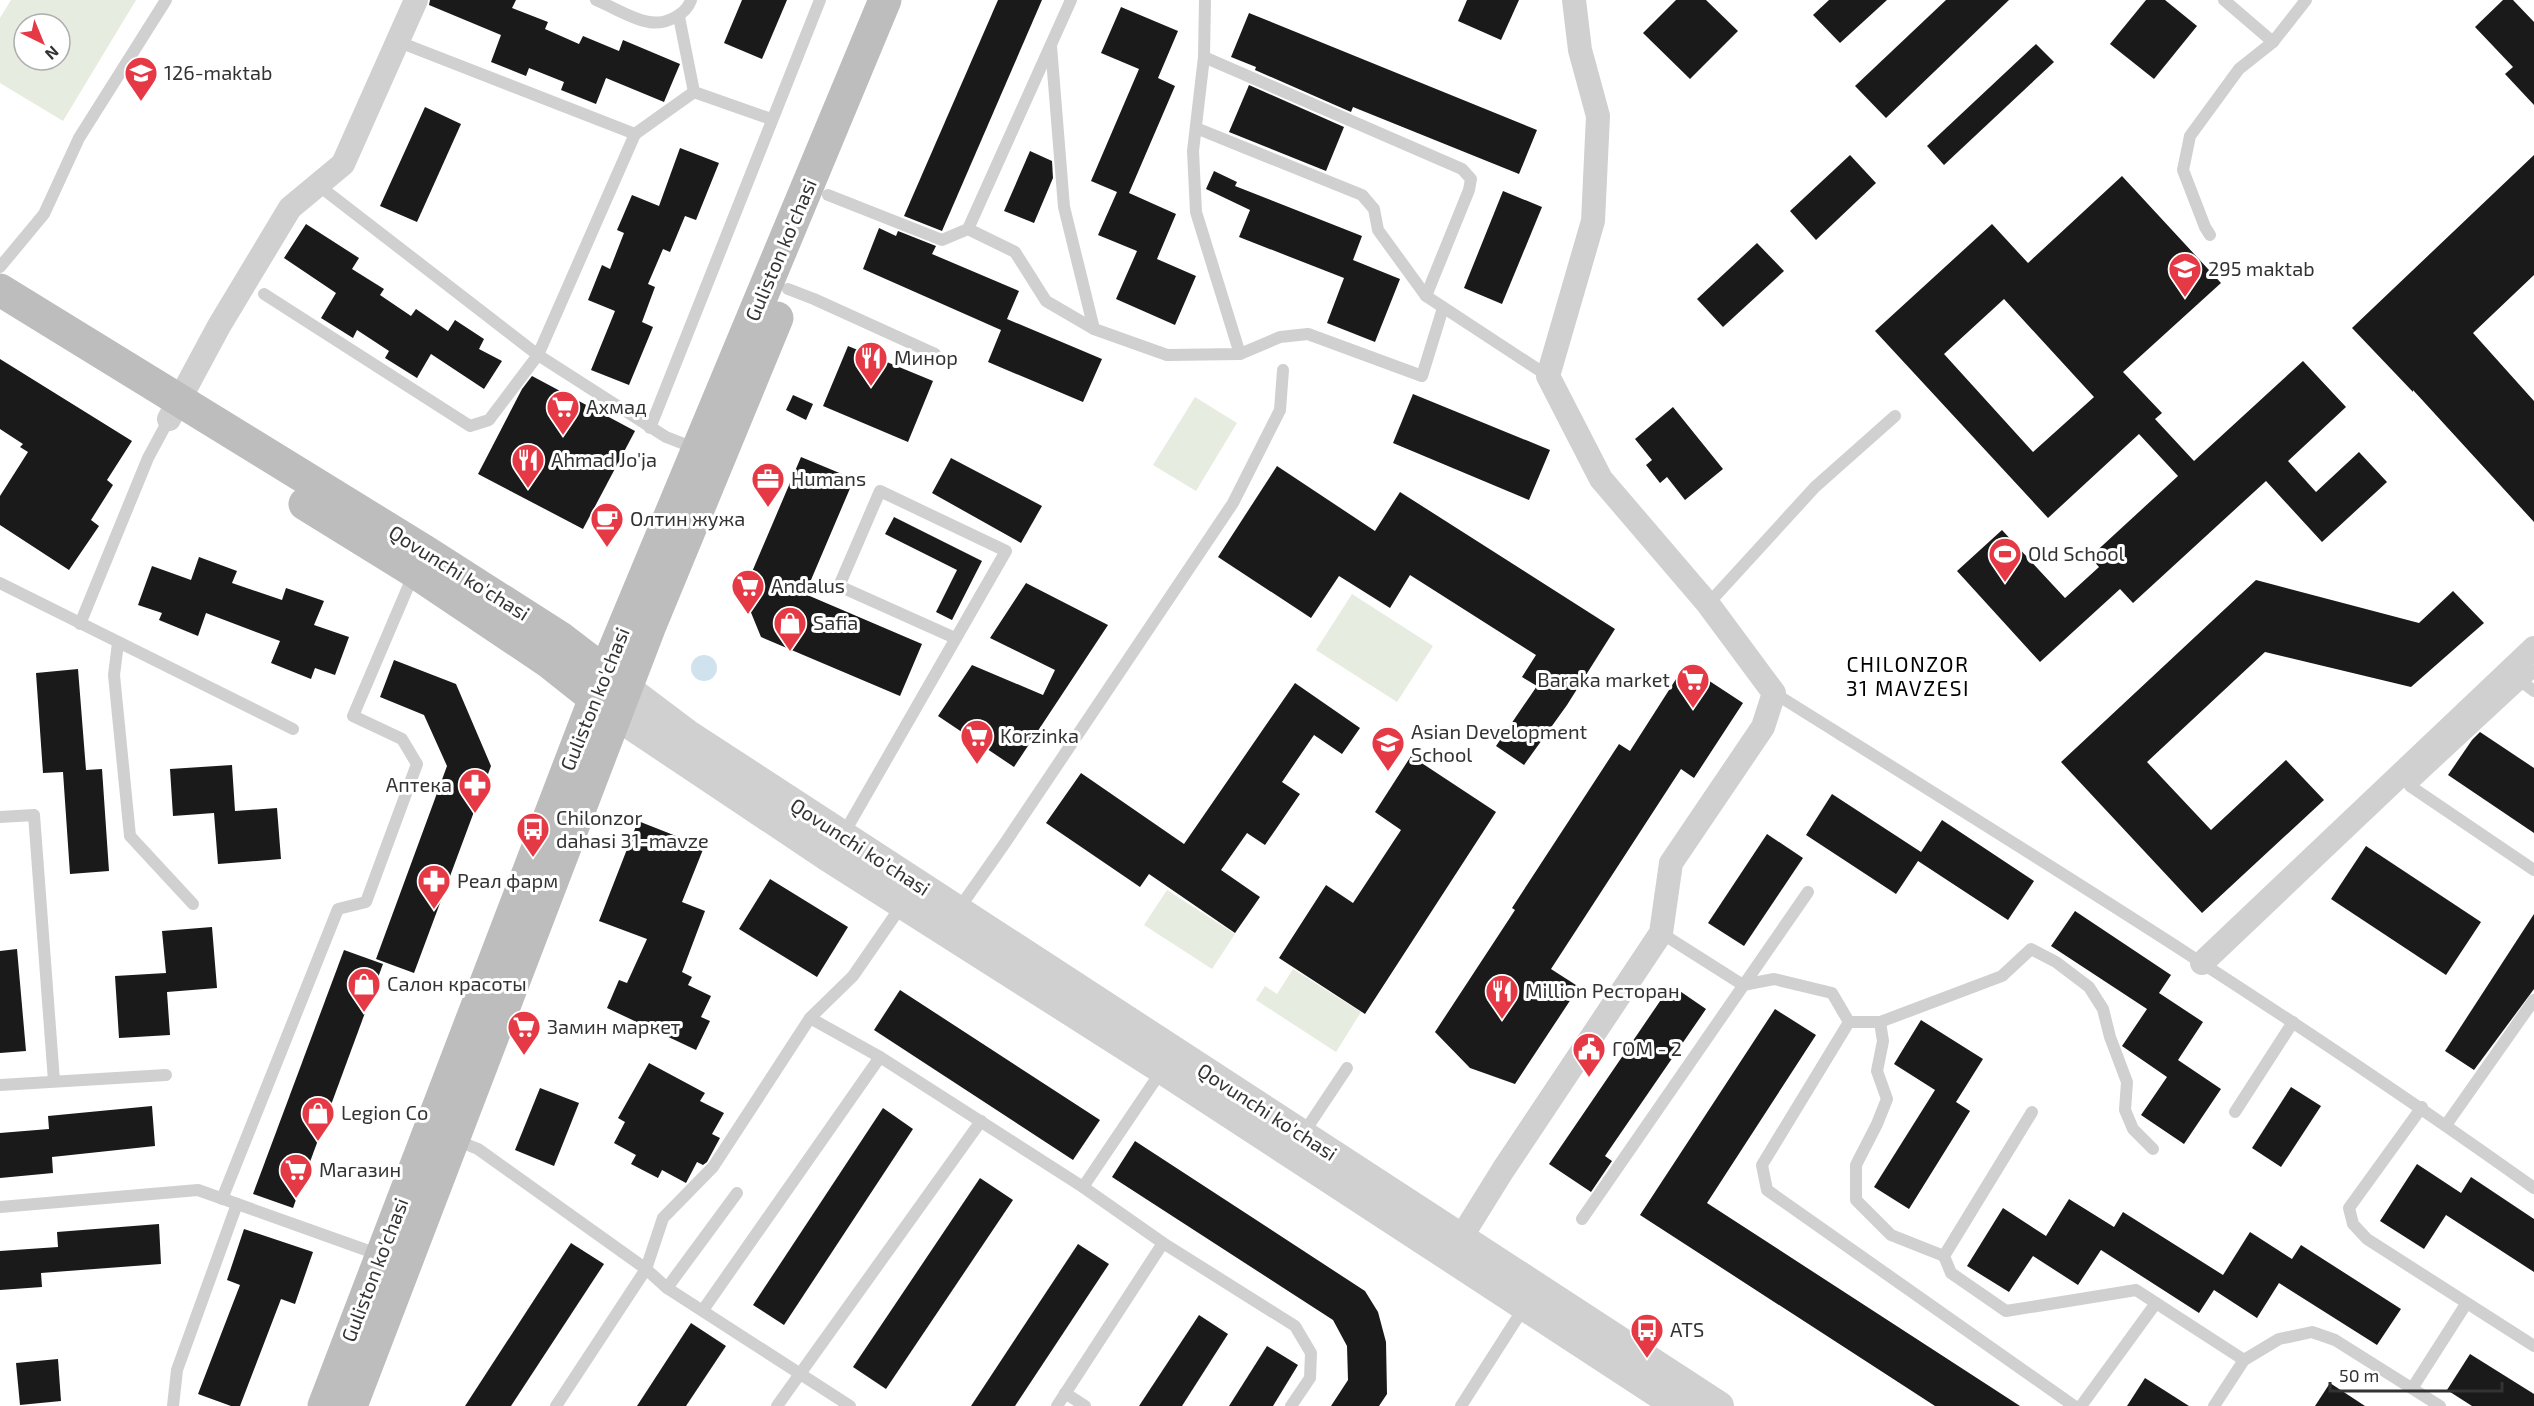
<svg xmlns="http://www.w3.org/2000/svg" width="2534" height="1406" viewBox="0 0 2534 1406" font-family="'Exo 2',sans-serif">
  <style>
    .green { fill: #e6ecdf; fill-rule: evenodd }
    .water { fill: #cfe2ee }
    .building { fill: #1a1a1a; fill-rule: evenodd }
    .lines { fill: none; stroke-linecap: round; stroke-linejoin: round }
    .service { stroke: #d0d0d0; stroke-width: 12 }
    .minor { stroke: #d0d0d0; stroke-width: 24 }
    .tertiary { stroke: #d0d0d0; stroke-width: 30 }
    .secondary { stroke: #bdbdbd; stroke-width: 33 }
    .labels { text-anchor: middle; stroke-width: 6; stroke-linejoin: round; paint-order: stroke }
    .poi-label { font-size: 20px; fill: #333; stroke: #fff; text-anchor: start }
    .street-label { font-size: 20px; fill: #333; stroke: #fff }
    .neighbourhood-label { font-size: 21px; letter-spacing: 1.5px; fill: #000; stroke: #fff }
  </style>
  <rect width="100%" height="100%" fill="#fff"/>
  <g class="green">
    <path d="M11 0H136L63 121 0 83V18ZM24 24H60V60H24Z"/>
    <polygon points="1195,397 1237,423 1196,491 1153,465"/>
    <polygon points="1352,594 1433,646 1397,702 1316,650"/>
    <polygon points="1167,890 1235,934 1212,969 1144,925"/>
    <polygon points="1293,969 1361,1012 1336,1052 1256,1000 1265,986 1277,994"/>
  </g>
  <circle class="water" cx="704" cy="668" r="13"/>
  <g class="building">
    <polygon points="430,0 516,0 512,8 548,22 545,29 579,44 583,36 619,51 623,40 680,64 664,102 606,78 596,104 561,90 564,82 529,68 526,76 491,62 501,35 429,5"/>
    <polygon points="742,0 787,0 762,59 724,43"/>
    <polygon points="998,0 1042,0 942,231 904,216"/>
    <polygon points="1467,0 1519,0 1501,40 1458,21"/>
    <polygon points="1676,0 1706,0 1738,31 1690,79 1643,33"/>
    <polygon points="1829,0 1887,0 1840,43 1813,15"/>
    <polygon points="1946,0 2009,0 1886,118 1855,86"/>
    <polygon points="2146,0 2165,0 2197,26 2154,79 2110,44"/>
    <polygon points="2503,0 2513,0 2534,22 2534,105 2505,74 2513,67 2475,27"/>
    <polygon points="1121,7 1178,31 1158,78 1175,86 1129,193 1176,214 1157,259 1196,276 1175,325 1116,299 1137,251 1098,235 1117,192 1091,181 1139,69 1101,53"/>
    <polygon points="1249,13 1537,130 1519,174 1353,107 1351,112 1255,70 1256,67 1231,57"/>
    <polygon points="2036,44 2054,62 1944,165 1927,146"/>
    <polygon points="1249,85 1344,127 1326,171 1229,132"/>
    <polygon points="425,107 461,124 417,222 380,206"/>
    <polygon points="680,148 719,163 696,220 685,216 670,252 663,249 648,284 655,287 642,322 653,327 629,385 591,370 615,311 588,300 602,265 610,269 624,233 617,230 632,195 659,206"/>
    <polygon points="1030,151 1052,161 1053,178 1034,223 1004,211"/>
    <polygon points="1850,155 1876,183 1816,240 1790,211"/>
    <polygon points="2534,155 2534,275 2473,333 2534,401 2534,522 2413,390 2413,392 2352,328"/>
    <polygon points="1214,171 1237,182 1235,186 1362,236 1353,260 1400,279 1375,342 1327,323 1344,278 1239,237 1250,210 1206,189"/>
    <path d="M2122 176 2221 283 2123 372 2162 413 2155 419 2194 461 2303 361 2346 407 2288 461 2316 492 2359 452 2387 482 2322 542 2266 481 2133 603 2120 589 2040 662 1957 571 2002 530 2065 598 2099 567 2090 557 2178 476 2139 434 2048 518 1875 331 1992 224 2028 263ZM2004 299 2094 397 2033 452 1944 354Z"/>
    <polygon points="1503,191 1542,207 1502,304 1464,288"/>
    <polygon points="306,224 359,258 352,269 384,289 380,295 411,316 416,309 448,331 455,320 484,339 479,349 502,361 484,389 431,354 417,378 385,358 389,351 357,330 353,338 321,318 336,293 284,258"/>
    <polygon points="879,228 896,236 898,231 936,246 932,254 1019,291 1007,319 1102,359 1083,402 988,362 1001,330 863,269"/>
    <polygon points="1757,243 1784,271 1723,327 1697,299"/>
    <polygon points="848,346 933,381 908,442 823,406"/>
    <polygon points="0,359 132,441 107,480 113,485 91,520 99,526 69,570 0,525 0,496 28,452 20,447 23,444 0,429"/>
    <polygon points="532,376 635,431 583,529 478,474 522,389"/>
    <polygon points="1413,394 1550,450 1529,500 1393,443"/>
    <polygon points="793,395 813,404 806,420 786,410"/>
    <polygon points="1673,407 1723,469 1685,500 1667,477 1660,483 1646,465 1652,460 1635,439"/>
    <polygon points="801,457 854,479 805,594 922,644 900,696 761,637 743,593"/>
    <polygon points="951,458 1042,506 1021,543 932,493"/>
    <polygon points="1277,466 1375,531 1400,492 1615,629 1567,705 1524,765 1496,746 1537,686 1522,677 1536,655 1410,575 1390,608 1339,576 1311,618 1218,557"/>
    <polygon points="894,517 982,561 952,620 936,612 957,570 885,534"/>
    <polygon points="199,557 237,571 232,583 282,600 286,588 324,601 314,625 349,637 335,675 315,668 311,679 271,663 280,641 206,613 198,636 159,620 162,613 138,605 152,566 191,580"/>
    <polygon points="2256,580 2419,623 2453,591 2484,623 2411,687 2265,652 2147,762 2211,830 2286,760 2324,800 2202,913 2061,762"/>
    <polygon points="1026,583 1108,625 1014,767 938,716 972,665 1043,695 1055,670 990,638"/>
    <polygon points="394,660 456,684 491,766 414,973 376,959 447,766 424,715 380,697"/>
    <polygon points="1685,665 1743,703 1694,778 1681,769 1551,969 1579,987 1515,1084 1470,1068 1435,1032 1515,910 1512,908 1619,744 1630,751"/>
    <polygon points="78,669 86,770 102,769 109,871 70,874 63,772 43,773 36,673"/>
    <polygon points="1295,683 1360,728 1342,754 1314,735 1282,782 1300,794 1265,845 1247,833 1221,870 1260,897 1235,933 1149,874 1140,887 1046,823 1081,773 1184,844"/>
    <polygon points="2480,732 2534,768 2534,833 2448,775 2472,740"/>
    <polygon points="1411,756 1496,812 1365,1014 1279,958 1326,885 1353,903 1401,830 1375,812"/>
    <polygon points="232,765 235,811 277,808 281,859 218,864 214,813 173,816 170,769"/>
    <polygon points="1832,794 1921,852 1942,820 2034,881 2008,920 1918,861 1896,894 1806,835"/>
    <polygon points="638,821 704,847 682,902 705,911 682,972 692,977 688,985 711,996 701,1017 710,1021 696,1050 607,1008 619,980 627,983 647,939 599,921"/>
    <polygon points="1767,834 1803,858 1744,946 1708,923"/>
    <polygon points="2366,846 2481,922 2446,975 2331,899"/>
    <polygon points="770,879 848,927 817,977 739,929"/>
    <polygon points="2075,911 2171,975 2159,993 2203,1022 2178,1060 2221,1089 2184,1144 2141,1115 2167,1077 2122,1046 2147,1009 2051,946"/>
    <polygon points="2534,914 2534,989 2474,1070 2445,1051"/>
    <polygon points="212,927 217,988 167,992 170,1035 119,1038 115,976 166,973 162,931"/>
    <polygon points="17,949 26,1051 0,1053 0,951"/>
    <polygon points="344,950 383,964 293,1208 253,1194"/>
    <polygon points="1671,985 1706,1009 1605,1156 1612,1161 1591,1192 1549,1164"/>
    <polygon points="900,990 1100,1120 1073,1160 874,1030"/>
    <polygon points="1775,1009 1816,1035 1707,1203 2020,1406 1935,1406 1640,1215"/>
    <polygon points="1921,1020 1983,1059 1956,1102 1970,1111 1909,1209 1874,1187 1935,1090 1894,1064"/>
    <polygon points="649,1063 705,1093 700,1101 724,1113 712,1134 720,1138 707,1162 703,1165 697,1162 686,1183 662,1170 658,1178 631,1164 636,1155 614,1143 625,1122 618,1118"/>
    <polygon points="2291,1087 2321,1106 2281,1167 2252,1148"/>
    <polygon points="540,1088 579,1103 554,1166 515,1150"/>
    <polygon points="152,1106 155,1146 52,1157 53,1173 0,1178 0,1133 49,1129 48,1116"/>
    <polygon points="883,1108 913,1129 784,1325 753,1305"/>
    <polygon points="1135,1141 1365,1291 1378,1312 1386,1342 1387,1394 1379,1406 1331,1406 1348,1380 1347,1346 1333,1320 1112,1177"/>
    <polygon points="2417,1164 2461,1193 2471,1177 2534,1219 2534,1272 2446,1215 2424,1249 2380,1221"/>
    <polygon points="980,1178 1013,1200 886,1389 853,1367"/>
    <polygon points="2069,1199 2114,1227 2123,1212 2223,1275 2250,1232 2292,1259 2301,1245 2401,1309 2377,1345 2279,1283 2257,1318 2214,1290 2199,1313 2101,1250 2078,1285 2033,1256 2009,1292 1967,1266 2003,1208 2046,1236"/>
    <polygon points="159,1224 161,1264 41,1273 42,1287 0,1290 0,1251 58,1247 57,1232"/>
    <polygon points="244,1229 313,1252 295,1304 281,1299 240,1406 231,1406 198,1394 240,1285 227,1280"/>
    <polygon points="571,1243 604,1264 511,1406 465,1406"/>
    <polygon points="1078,1244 1109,1264 1015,1406 971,1406"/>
    <polygon points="1199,1315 1228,1334 1182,1406 1139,1406"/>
    <polygon points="691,1323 726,1346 686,1406 637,1406"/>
    <polygon points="1267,1346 1298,1365 1273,1406 1229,1406"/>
    <polygon points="2470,1354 2534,1394 2534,1406 2472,1406 2447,1390"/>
    <polygon points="58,1359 61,1401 20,1405 16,1363"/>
    <polygon points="2145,1378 2189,1406 2127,1406"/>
    <polygon points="2330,1383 2365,1406 2315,1406"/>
  </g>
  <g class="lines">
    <g class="service">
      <path d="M596 0C611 6 633 20 649 22 665 25 686 15 691 0"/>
      <polyline points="1071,0 968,229 1015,252 1046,301 1094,329"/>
      <polyline points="1205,0 1204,57 1193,151 1196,212 1240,354"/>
      <polyline points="2224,0 2273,42"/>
      <polyline points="679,17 694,92 771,119"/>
      <polyline points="1051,46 1064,207 1094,329 1167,355 1240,354 1280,337 1308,334 1422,376 1443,308"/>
      <polyline points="1204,57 1462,169 1471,179 1469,190 1426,296 1548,376"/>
      <polyline points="1196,128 1362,195 1374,209 1378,230 1426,296"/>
      <polyline points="635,134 694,92"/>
      <polyline points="318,185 538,355 635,134 399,42"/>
      <polyline points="828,195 942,240 968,229"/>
      <polyline points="2210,235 2205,227 2183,170 2190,136 2239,69 2273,42 2306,0"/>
      <polyline points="0,267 44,214 79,138 166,0"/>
      <polyline points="788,289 814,299 935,354"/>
      <polyline points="264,294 470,426 489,420 538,355 666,437 697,449"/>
      <polyline points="650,428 820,0"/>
      <polyline points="0,583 293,729"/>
      <polyline points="1708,604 1815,487 1895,416"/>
      <polyline points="80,624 148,458 169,419"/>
      <polyline points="118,643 114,675 130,836 193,904"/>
      <polyline points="2534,671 2410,786 2534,870"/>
      <polyline points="2522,682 2534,691"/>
      <path d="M1774 693C2030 853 2288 1012 2534 1188"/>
      <polyline points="0,817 34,815 54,1081"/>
      <polyline points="843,835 1006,551 880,491 839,586 955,638"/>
      <polyline points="902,905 853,976 810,1018 880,1057 1083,1187"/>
      <polyline points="958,910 1005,843 1233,503 1280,410 1283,370"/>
      <polyline points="1661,933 1743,985 1774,979 1832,993 1849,1022 1880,1022 2002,976 2031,949 2056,962 2089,987 2103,1009 2110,1037 2127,1082 2125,1110 2133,1129 2153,1149"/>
      <polyline points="1849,1022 1762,1165 1767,1190 2074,1406"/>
      <polyline points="1880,1022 1883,1041 1877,1071 1887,1099 1877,1124 1856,1165 1856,1200 1891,1235 1944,1256"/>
      <polyline points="1162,1070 1083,1187 1163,1243 1295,1326 1311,1353 1310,1378 1291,1406"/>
      <polyline points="0,1085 166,1075"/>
      <polyline points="2422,1107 2349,1208 2353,1224 2367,1239 2534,1346"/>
      <polyline points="2032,1112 1944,1256 1951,1273 2006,1311 2136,1290 2156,1303"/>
      <polyline points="2235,1112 2293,1022"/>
      <polyline points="2446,1125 2534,1000"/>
      <polyline points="1303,1134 1347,1068"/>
      <polyline points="453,1139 478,1149 646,1269 667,1288 850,1406"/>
      <polyline points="222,1199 338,909 366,902 417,764 402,739 353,716 414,573"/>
      <polyline points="0,1207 198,1190 380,1255"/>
      <polyline points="1582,1219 1808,892"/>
      <polyline points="667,1288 737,1193"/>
      <polyline points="703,1310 880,1057"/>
      <polyline points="2413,1387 2466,1304"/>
      <polyline points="1065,1393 1085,1406"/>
      <polyline points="173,1406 177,1370 237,1204"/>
      <polyline points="556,1406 646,1269 663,1218 713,1167 810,1018"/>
      <polyline points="777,1406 981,1121"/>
      <polyline points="1057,1406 1163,1243"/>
      <polyline points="1461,1406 1525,1306"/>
      <polyline points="2081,1406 2156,1303 2244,1360"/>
      <polyline points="2214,1406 2244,1360 2279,1339 2312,1332 2335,1340 2440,1406"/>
    </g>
    <g class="minor">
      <polyline points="169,419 219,326 290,208 343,164 416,0"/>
      <polyline points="2202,963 2534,648"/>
      <polyline points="1452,1252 1503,1170 1661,933 1671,863 1763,727 1774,693 1708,604 1601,479 1548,376 1593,221 1598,116 1580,50 1574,0"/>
    </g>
    <g class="tertiary">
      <polyline points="626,688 687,734 1719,1406"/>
      <polyline points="616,715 827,856 1162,1069 1678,1406"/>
    </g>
    <g class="secondary">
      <polyline points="0,290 426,552 562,639 622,685"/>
      <polyline points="305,504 415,572 549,662 612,712"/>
      <polyline points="324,1406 605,672 885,0"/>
      <polyline points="351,1406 649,628 777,318"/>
    </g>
  </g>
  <defs>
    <symbol id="school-pin" viewBox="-11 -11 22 30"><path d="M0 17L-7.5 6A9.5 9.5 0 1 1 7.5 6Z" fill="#e63946" stroke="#fff"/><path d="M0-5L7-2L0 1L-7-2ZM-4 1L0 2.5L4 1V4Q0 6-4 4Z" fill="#fff"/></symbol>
    <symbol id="restaurant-pin" viewBox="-11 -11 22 30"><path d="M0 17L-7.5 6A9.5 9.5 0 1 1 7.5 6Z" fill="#e63946" stroke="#fff"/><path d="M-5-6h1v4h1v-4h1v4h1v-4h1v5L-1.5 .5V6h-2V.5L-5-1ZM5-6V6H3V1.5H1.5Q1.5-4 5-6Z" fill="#fff"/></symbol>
    <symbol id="supermarket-pin" viewBox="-11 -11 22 30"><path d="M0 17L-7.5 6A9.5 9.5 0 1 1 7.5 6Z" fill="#e63946" stroke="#fff"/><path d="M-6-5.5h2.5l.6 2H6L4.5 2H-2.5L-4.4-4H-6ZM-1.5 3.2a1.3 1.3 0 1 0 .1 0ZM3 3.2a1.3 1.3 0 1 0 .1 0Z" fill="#fff"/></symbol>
    <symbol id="office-pin" viewBox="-11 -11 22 30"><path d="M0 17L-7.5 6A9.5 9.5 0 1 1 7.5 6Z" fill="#e63946" stroke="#fff"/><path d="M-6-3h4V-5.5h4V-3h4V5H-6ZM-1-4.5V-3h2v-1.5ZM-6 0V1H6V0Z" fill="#fff"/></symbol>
    <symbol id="cafe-pin" viewBox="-11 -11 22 30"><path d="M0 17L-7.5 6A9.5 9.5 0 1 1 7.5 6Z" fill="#e63946" stroke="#fff"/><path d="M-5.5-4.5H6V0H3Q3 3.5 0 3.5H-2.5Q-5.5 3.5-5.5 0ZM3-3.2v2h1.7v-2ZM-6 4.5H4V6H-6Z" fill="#fff"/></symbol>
    <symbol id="stadium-pin" viewBox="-11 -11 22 30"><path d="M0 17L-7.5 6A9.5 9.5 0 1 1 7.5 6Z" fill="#e63946" stroke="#fff"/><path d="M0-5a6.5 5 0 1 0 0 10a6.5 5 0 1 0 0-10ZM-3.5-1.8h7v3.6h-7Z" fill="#fff"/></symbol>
    <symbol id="shop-pin" viewBox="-11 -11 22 30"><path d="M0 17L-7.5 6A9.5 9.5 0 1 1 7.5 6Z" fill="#e63946" stroke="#fff"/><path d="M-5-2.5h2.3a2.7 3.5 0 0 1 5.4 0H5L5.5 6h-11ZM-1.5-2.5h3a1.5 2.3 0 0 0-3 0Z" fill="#fff"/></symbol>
    <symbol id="pharmacy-pin" viewBox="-11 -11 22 30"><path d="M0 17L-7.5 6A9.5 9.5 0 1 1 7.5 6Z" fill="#e63946" stroke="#fff"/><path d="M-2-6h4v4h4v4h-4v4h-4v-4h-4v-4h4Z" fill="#fff"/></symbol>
    <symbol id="bus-pin" viewBox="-11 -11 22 30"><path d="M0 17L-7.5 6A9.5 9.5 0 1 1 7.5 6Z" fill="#e63946" stroke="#fff"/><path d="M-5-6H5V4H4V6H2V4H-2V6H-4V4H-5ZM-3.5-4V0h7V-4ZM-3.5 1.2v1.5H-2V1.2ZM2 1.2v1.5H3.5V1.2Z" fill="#fff"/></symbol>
    <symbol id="civic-pin" viewBox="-11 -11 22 30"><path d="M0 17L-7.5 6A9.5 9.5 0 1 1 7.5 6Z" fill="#e63946" stroke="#fff"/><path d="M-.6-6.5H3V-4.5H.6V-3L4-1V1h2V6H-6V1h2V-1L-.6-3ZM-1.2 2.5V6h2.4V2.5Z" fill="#fff"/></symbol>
  </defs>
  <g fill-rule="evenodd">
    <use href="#school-pin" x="122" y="54" width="38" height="52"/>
    <use href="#school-pin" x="2166" y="250" width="38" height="52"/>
    <use href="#restaurant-pin" x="852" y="339" width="38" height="52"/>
    <use href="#supermarket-pin" x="544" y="388" width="38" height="52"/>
    <use href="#restaurant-pin" x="509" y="441" width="38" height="52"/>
    <use href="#office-pin" x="749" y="460" width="38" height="52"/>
    <use href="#cafe-pin" x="588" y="500" width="38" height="52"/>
    <use href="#stadium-pin" x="1986" y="535" width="38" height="52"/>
    <use href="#supermarket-pin" x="729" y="567" width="38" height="52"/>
    <use href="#shop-pin" x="771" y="604" width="38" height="52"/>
    <use href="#supermarket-pin" x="1674" y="661" width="38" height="52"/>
    <use href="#supermarket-pin" x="958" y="717" width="38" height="52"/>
    <use href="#school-pin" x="1369" y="724" width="38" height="52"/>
    <use href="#pharmacy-pin" x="456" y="766" width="38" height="52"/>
    <use href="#bus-pin" x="514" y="810" width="38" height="52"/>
    <use href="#pharmacy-pin" x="415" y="862" width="38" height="52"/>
    <use href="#shop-pin" x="345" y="965" width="38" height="52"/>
    <use href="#restaurant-pin" x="1483" y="972" width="38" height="52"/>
    <use href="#supermarket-pin" x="505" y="1008" width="38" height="52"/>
    <use href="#civic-pin" x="1570" y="1030" width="38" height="52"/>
    <use href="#shop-pin" x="299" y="1094" width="38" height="52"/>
    <use href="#supermarket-pin" x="277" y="1151" width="38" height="52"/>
    <use href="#bus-pin" x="1628" y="1311" width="38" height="52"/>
  </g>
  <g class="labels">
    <g class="poi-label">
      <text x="164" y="80">126-maktab</text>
      <text x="2208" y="276">295 maktab</text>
      <text x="894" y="365">Минор</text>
      <text x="586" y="414">Ахмад</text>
      <text x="551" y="467">Ahmad Jo'ja</text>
      <text x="791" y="486">Humans</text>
      <text x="630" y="526">Олтин жужа</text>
      <text x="2028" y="561">Old School</text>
      <text x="771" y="593">Andalus</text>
      <text x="813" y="630">Safia</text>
      <text x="1670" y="687" text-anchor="end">Baraka market</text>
      <text x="1411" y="739">Asian Development<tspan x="1411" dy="23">School</tspan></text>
      <text x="1000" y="743">Korzinka</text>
      <text x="452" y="792" text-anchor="end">Аптека</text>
      <text x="556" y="825">Chilonzor<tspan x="556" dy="23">dahasi 31-mavze</tspan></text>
      <text x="457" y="888">Реал фарм</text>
      <text x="387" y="991">Салон красоты</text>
      <text x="1525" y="998">Million Ресторан</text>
      <text x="547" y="1034">Замин маркет</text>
      <text x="1612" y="1056">ГОМ - 2</text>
      <text x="341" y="1120">Legion Co</text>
      <text x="319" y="1177">Магазин</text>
      <text x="1670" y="1337">ATS</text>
    </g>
    <g class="street-label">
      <text transform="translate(781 250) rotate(-67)" y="7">Guliston ko'chasi</text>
      <text transform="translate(459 573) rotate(32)" y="7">Qovunchi ko'chasi</text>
      <text transform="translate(595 699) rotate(-68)" y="7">Guliston ko'chasi</text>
      <text transform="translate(860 847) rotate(33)" y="7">Qovunchi ko'chasi</text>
      <text transform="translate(1267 1112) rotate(33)" y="7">Qovunchi ko'chasi</text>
      <text transform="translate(375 1270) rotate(-69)" y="7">Guliston ko'chasi</text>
    </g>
    <g class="neighbourhood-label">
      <text x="1908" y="672">CHILONZOR<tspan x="1908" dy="24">31 MAVZESI</tspan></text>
    </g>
  </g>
  <g transform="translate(42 42) rotate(137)"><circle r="28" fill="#ffffff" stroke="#adadad" stroke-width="1.5"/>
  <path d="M0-4.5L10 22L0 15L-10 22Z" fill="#e63946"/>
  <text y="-9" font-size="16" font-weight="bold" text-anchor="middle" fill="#333333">N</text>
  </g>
  <path d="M2330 1382v9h172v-9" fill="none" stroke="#333333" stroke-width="3"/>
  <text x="2339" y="1382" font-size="18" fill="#333333" stroke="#ffffff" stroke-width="4.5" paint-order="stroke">50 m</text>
</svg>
